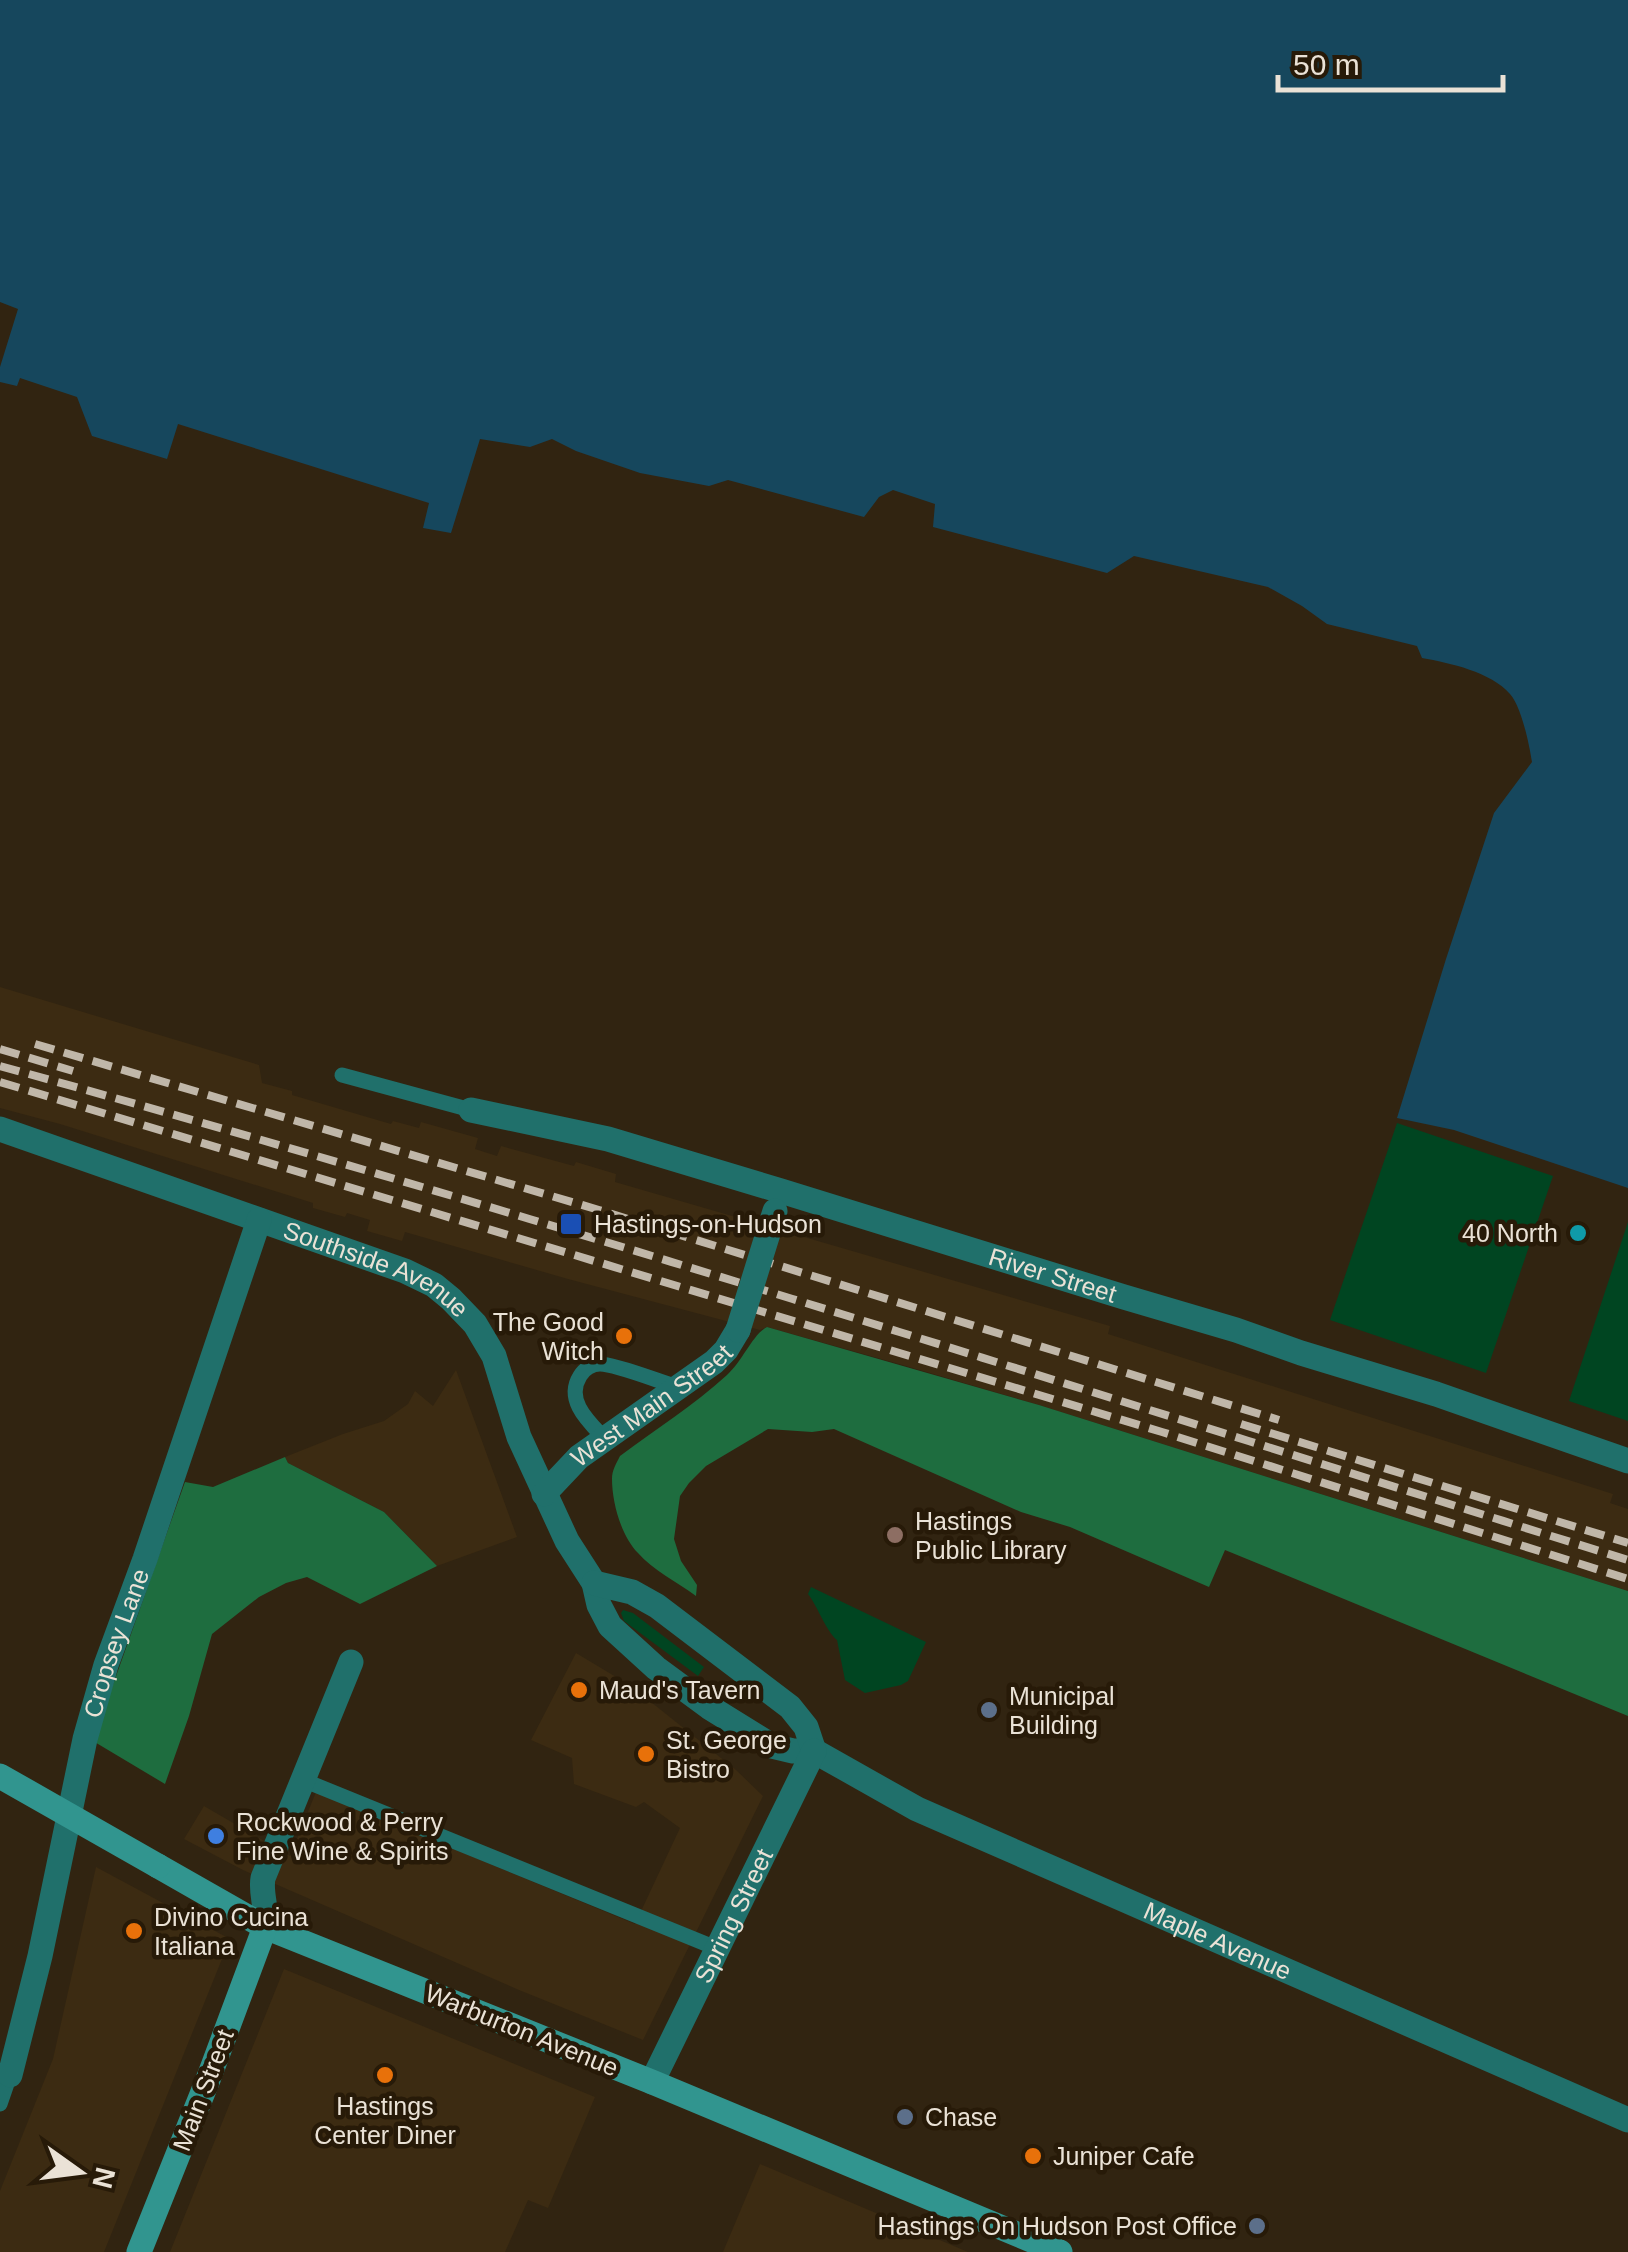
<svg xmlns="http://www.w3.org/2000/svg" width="1628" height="2252" viewBox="0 0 1628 2252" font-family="Arial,sans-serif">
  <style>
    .built { fill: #3c2b12 }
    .green { fill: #004521 }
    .forest { fill: #1e6d3f }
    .water { fill: #16475d }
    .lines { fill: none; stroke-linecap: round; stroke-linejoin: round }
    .lane { stroke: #20706b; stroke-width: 15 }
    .street { stroke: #20706b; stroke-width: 25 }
    .secondary { stroke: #31958f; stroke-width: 25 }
    .rail { stroke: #c0b7a9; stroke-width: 8; stroke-dasharray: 20 10; stroke-linecap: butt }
    .street-bridge { stroke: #20706b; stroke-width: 25 }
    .secondary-bridge { stroke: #31958f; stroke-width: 25 }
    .transit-dot { fill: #1a4fb4; stroke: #271a08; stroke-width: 4 }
    .culture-dot { fill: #0f9aa8; stroke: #271a08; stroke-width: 4 }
    .food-dot { fill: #e8710a; stroke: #271a08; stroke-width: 4 }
    .education-dot { fill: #8d6e63; stroke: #271a08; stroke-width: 4 }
    .service-dot { fill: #5c6f8a; stroke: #271a08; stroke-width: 4 }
    .shop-dot { fill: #3f7fe0; stroke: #271a08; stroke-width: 4 }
    .labels { text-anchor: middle; stroke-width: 9; stroke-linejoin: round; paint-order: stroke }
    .poi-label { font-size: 25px; fill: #eae2d6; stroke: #271a08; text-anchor: start }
    .street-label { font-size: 25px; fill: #eae2d6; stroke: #271a08 }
  </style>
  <rect width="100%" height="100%" fill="#312411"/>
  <g class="built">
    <polygon points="0,987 259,1065 262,1083 292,1091 292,1095 391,1124 393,1121 419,1128 421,1122 478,1138 475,1149 497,1156 501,1146 574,1166 576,1162 616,1174 615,1182 1110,1326 1108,1334 1613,1494 1610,1503 1628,1509 1628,1591 1039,1405 899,1364 767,1327 760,1330 568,1279 405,1232 402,1241 367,1231 370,1220 347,1213 345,1217 313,1208 313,1203 60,1124 0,1108"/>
    <polygon points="456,1370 517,1537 437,1566 384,1512 288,1463 285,1457 343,1434 384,1421 408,1404 415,1391 433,1406"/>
    <polygon points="576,1653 631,1686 736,1770 763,1796 643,2040 519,1990 243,1870 184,1839 204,1806 290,1856 316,1792 635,1924 680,1828 644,1802 636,1807 574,1784 572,1758 531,1740"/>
    <polygon points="96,1867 230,1939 104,2252 0,2252 0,2191 53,2059"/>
    <polygon points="284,1969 595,2097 548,2208 528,2200 505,2252 170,2252"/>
    <polygon points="760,2164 968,2252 723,2252"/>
  </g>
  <g class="green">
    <polygon points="1397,1123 1553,1176 1486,1373 1330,1320"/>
    <polygon points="1628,1222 1628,1421 1569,1401"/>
    <path d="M811 1587 926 1642 908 1681 901 1685 865 1693 845 1680 837 1640C826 1631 818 1607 808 1594Z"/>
    <polygon points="623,1610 633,1613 704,1667 698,1676 624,1621 621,1613"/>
  </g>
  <g class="forest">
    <path d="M767 1327 1039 1405 1628 1591V1716L1225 1550 1209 1587 1070 1527 1021 1512 834 1429 812 1432 768 1429 706 1466 689 1483 680 1496 674 1539 681 1561 697 1585 696 1596C677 1582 653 1570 638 1553 621 1536 612 1502 612 1479 612 1470 616 1464 620 1456 655 1430 694 1405 727 1375 742 1362 753 1334 767 1327Z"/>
    <polygon points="285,1457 288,1463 384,1512 437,1566 360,1604 307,1577 286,1583 259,1597 212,1634 189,1716 165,1784 93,1741 185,1482 213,1487"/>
  </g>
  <path class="water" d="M0 0H1628V1188L1454 1130 1397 1118 1446 959 1494 813 1532 762C1529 744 1522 708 1510 694 1491 672 1450 663 1422 658L1417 646 1327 624 1302 606 1268 587 1134 556 1107 573 933 527 935 504 893 490 879 497 864 517 728 480 709 486 640 473 576 451 552 439 530 447 480 439 451 533 423 528 429 503 178 424 167 459 92 436 77 397 20 378 17 386 0 382V367L18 309 0 302Z"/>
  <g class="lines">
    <g class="lane">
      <polyline points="342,1075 471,1110"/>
      <path d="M604 1438C588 1421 565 1400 580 1376 584 1369 592 1364 600 1364 616 1364 660 1382 678 1387"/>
      <polyline points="303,1780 716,1948"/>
      <polyline points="0,2104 10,2075"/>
    </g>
    <g class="street">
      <path id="s1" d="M471 1110 608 1139 781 1191 1124 1297 1236 1330 1301 1353 1436 1394 1628 1461"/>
      <path id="s2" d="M0 1129 405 1271 434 1285 451 1299 475 1324 494 1356 519 1437 567 1541 594 1583 599 1605 610 1626 656 1668 709 1707 772 1746 793 1751H814L917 1809 1628 2120"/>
      <path id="s3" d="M544 1494 579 1457 714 1362 726 1350 738 1330"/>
      <polyline points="594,1583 632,1592 657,1606 790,1707 806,1727 814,1751"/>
      <path d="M265 1927C268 1909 260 1894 263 1878L351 1662"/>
      <path id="s4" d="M10 2075 40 1956 85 1739 106 1665 145 1559 259 1220"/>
      <path id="s5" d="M652 2082 814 1751"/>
    </g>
    <g class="secondary">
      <polyline points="158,1866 265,1927 652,2082 1060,2252"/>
      <polyline points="139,2252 209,2077 265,1927"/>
    </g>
    <g class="rail">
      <polyline points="35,1044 599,1210 1279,1420"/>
      <polyline points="0,1049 73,1071"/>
      <path d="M0 1066C547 1217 1087 1391 1628 1560"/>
      <polyline points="0,1082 1162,1432 1628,1579"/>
      <polyline points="1241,1424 1628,1543"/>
    </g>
    <polyline class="street-bridge" points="738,1330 775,1211"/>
    <polyline class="secondary-bridge" points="0,1776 158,1866"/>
  </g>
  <rect class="transit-dot" x="559" y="1212" width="24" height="24" rx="5"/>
  <circle class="culture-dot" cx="1578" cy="1233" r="10"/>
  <g class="food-dot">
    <circle cx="624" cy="1336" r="10"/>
    <circle cx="579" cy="1690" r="10"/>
    <circle cx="646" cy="1754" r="10"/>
    <circle cx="134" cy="1931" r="10"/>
    <circle cx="385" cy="2075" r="10"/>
    <circle cx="1033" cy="2156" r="10"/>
  </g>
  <circle class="education-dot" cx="895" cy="1535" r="10"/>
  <g class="service-dot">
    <circle cx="989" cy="1710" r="10"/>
    <circle cx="905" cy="2117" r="10"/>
    <circle cx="1257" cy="2226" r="10"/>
  </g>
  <circle class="shop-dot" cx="216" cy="1836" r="10"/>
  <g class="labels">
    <g class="poi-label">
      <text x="594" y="1233">Hastings-on-Hudson</text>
      <text x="1558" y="1242" text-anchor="end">40 North</text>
      <text x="604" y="1331" text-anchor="end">The Good<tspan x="604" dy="29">Witch</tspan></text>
      <text x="915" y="1530">Hastings<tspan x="915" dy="29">Public Library</tspan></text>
      <text x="599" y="1699">Maud's Tavern</text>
      <text x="1009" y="1705">Municipal<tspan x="1009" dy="29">Building</tspan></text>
      <text x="666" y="1749">St. George<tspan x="666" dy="29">Bistro</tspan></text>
      <text x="236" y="1831">Rockwood &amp; Perry<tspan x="236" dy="29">Fine Wine &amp; Spirits</tspan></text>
      <text x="154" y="1926">Divino Cucina<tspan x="154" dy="29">Italiana</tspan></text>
      <text x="385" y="2115" text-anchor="middle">Hastings<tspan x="385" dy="29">Center Diner</tspan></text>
      <text x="925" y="2126">Chase</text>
      <text x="1053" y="2165">Juniper Cafe</text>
      <text x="1237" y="2235" text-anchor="end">Hastings On Hudson Post Office</text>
    </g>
    <g class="street-label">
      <text dy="9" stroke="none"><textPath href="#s2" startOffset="402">Southside Avenue</textPath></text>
      <text dy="9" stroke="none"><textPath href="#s1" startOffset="605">River Street</textPath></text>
      <text dy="9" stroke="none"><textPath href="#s3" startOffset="140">West Main Street</textPath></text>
      <text dy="9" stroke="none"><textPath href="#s4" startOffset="445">Cropsey Lane</textPath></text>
      <text dy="9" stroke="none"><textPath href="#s5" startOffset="185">Spring Street</textPath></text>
      <text dy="9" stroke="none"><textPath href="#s2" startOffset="1542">Maple Avenue</textPath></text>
      <text transform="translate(522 2030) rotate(22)" y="9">Warburton Avenue</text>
      <text transform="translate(203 2090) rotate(-69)" y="9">Main Street</text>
    </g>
  </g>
  <g transform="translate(80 2172) rotate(104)" stroke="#271a08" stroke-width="8" paint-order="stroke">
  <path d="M0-8L18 38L0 25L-18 38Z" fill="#eae2d6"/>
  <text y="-15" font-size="28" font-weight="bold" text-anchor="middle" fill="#eae2d6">N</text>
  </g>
  <path d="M1278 75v15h225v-15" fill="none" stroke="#eae2d6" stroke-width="5"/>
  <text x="1293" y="75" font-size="30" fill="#eae2d6" stroke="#271a08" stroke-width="8" paint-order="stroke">50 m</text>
</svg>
